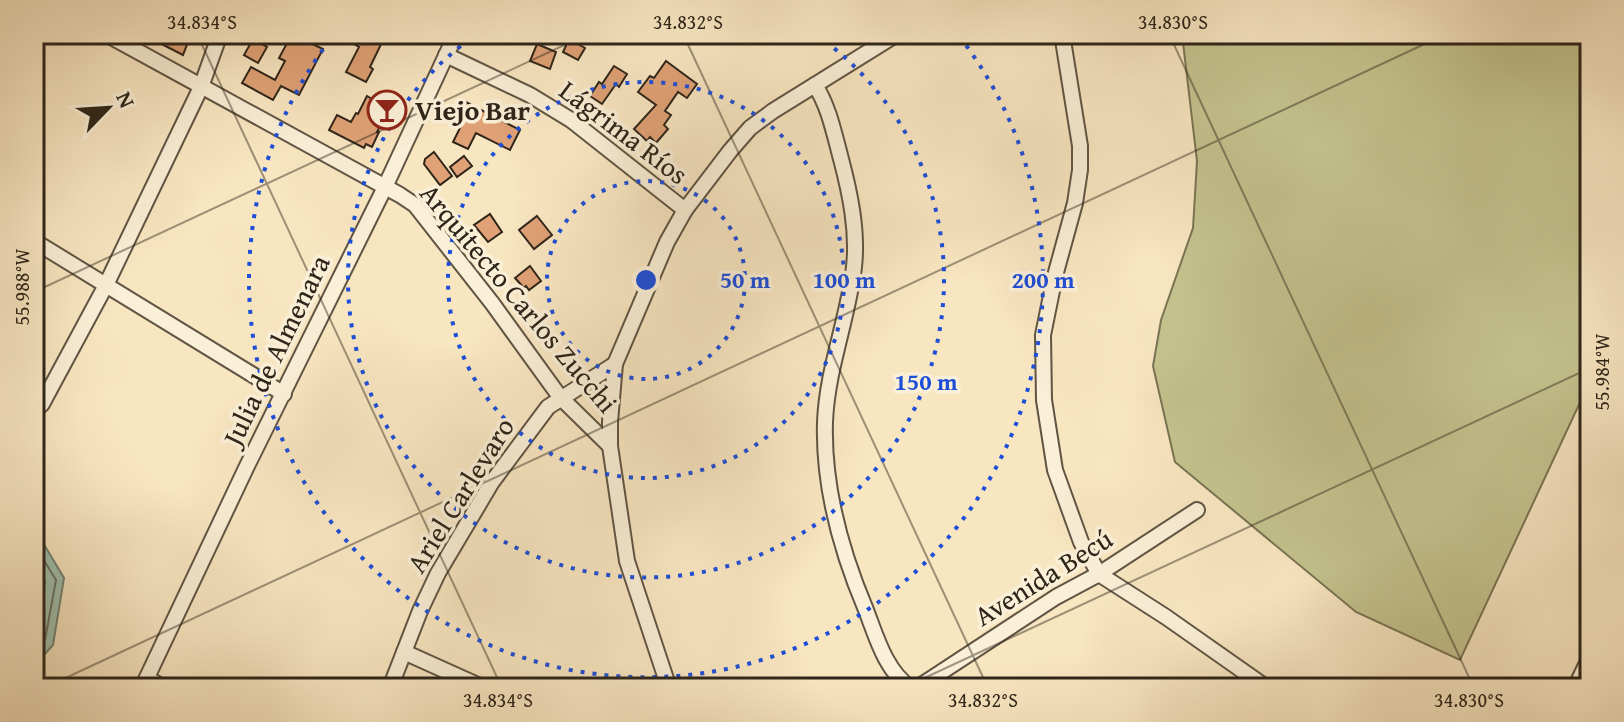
<svg xmlns="http://www.w3.org/2000/svg" width="1624" height="722" viewBox="0 0 1624 722" font-family="'Gentium Book Plus',serif">
  <style>
    .green { fill: #c4c38e; stroke: #797454; stroke-width: 2 }
    .water { fill: #9ec0ae; stroke: #718273; stroke-width: 2 }
    .lines { fill: none; stroke-linecap: round; stroke-linejoin: round }
    .shore { stroke: #667264; stroke-width: 2 }
    .building { fill: #dfa175; stroke: #2e251a; stroke-width: 2 }
    .minor-casing { stroke: #605544; stroke-width: 18 }
    .minor { stroke: #faefd7; stroke-width: 14 }
    .ticks { fill: none; stroke: #2e251a; stroke-width: 2; stroke-opacity: 0.45 }
    .ring { fill: none; stroke: #1d4ed8; stroke-width: 4; stroke-dasharray: 4 8 }
    .labels { text-anchor: middle; stroke-width: 7; stroke-linejoin: round; paint-order: stroke }
    .poi-label { font-size: 28px; font-weight: bold; fill: #2e251a; stroke: #faefd7; text-anchor: start }
    .street-label { font-size: 28px; fill: #2e251a; stroke: #faefd7 }
    .centre { fill: #1d4ed8; stroke: #faefd7; stroke-width: 4 }
    .ring-label { font-size: 24px; text-anchor: middle; font-weight: bold; fill: #1d4ed8; stroke: #faefd7; stroke-width: 7; stroke-linejoin: round; paint-order: stroke }
    .neatline { fill: none; stroke: #2e251a; stroke-width: 3 }
    .ticks-label { font-size: 20px; text-anchor: middle; fill: #2e251a }
  </style>
  <rect width="100%" height="100%" fill="#f8e6c1"/>
  <filter id="stains"><feTurbulence type="fractalNoise" baseFrequency=".0025" numOctaves="4"/><feColorMatrix values="0 0 0 0 .2 0 0 0 0 .09 0 0 0 0 .02 0 0 0 .5 -.17"/></filter>
  <radialGradient id="worn" r=".72"><stop offset=".6" stop-color="#630" stop-opacity="0"/><stop offset="1" stop-color="#630" stop-opacity=".3"/></radialGradient>
  <polygon class="green" points="1182,34 1590,34 1590,381 1460,660 1356,612 1175,462 1153,366 1161,320 1193,228 1197,161"/>
  <polygon class="water" points="34,532 42,541 64,578 53,645 34,666"/>
  <g class="lines">
    <g class="shore">
      <polyline points="34,544 56,580 45,640 34,654"/>
      <polyline points="34,563 45,582 34,639"/>
    </g>
  </g>
  <g class="building">
    <polygon points="142,34 191,34 183,55"/>
    <polygon points="292,34 310,34 306,41 323,49 299,95 281,86 273,100 242,83 251,67 275,80 285,61 279,58"/>
    <polygon points="336,34 386,34 370,67 373,69 366,82 346,72 359,47"/>
    <polygon points="253,39 267,47 258,63 244,55"/>
    <polygon points="569,39 585,48 578,60 563,52"/>
    <polygon points="537,44 556,52 550,69 530,61"/>
    <polygon points="666,61 697,84 687,98 678,92 665,111 671,115 664,125 668,129 656,143 650,137 647,141 634,129 656,105 638,92 650,76 654,78"/>
    <polygon points="614,66 627,74 619,87 616,84 602,104 590,96 599,82 602,84"/>
    <polygon points="367,96 389,109 377,132 379,132 372,147 366,144 364,148 329,130 337,115 351,122 356,113 358,114"/>
    <polygon points="460,99 520,130 510,150 476,133 468,149 453,142 461,126 450,121"/>
    <polygon points="434,152 452,176 440,185 424,164 425,159"/>
    <polygon points="464,156 472,166 457,177 450,167"/>
    <polygon points="490,214 502,232 488,242 474,225"/>
    <polygon points="537,216 552,235 534,249 519,230"/>
    <polygon points="530,266 541,281 529,290 526,286 524,288 515,278"/>
  </g>
  <g class="lines">
    <defs>
      <g id="minor">
        <polyline points="106,34 400,195 415,205 492,303 560,397 610,446"/>
        <polyline points="1062,34 1080,146 1080,170 1075,203 1055,276 1043,335 1044,400 1055,470 1081,542 1099,574 1166,617 1267,688"/>
        <polyline points="446,55 530,95 571,120 685,210"/>
        <path d="M815 85C829 107 834 133 841 159 850 193 858 231 854 267 848 319 827 369 825 422 823 487 841 551 866 610 876 636 886 672 911 688"/>
        <polyline points="34,241 284,394"/>
        <polyline points="34,411 42,404 106,285 201,87 220,34"/>
        <polyline points="404,652 484,688"/>
        <polyline points="147,678 164,688"/>
        <polyline points="142,688 247,466 385,187 456,34"/>
        <polyline points="390,688 420,611 438,573 492,482 548,407 615,364"/>
        <polyline points="669,688 627,561 610,446 610,422 615,364 667,242 685,210 730,151 750,128 773,111 897,34"/>
        <polyline points="917,688 1056,597 1099,574 1197,510"/>
        <polyline points="1575,688 1590,657"/>
      </g>
    </defs>
    <use href="#minor" class="minor-casing"/>
    <use href="#minor" class="minor"/>
  </g>
  <path class="ticks" d="M197 34 502 688M683 34 988 688M1169 34 1474 688M34 292 588 34M44 688 1446 34M903 688 1590 368"/>
  <g class="ring">
    <circle cx="646" cy="280" r="99"/>
    <circle cx="646" cy="280" r="198"/>
    <path d="M815 34A298 298 0 1 1 477 34"/>
    <path d="M959 36A397 397 0 1 1 333 36"/>
  </g>
  <defs>
    <symbol id="bar-ring" viewBox="-11 -11 22 22"><circle r="9.5" fill="#faefd7" stroke="#8f2418" stroke-width="1.5"/><path d="M-6-5H6L.8 .8V4.5H3.5V6h-7V4.5H-.8V.8Z" fill="#8f2418"/></symbol>
  </defs>
  <g fill-rule="evenodd">
    <use href="#bar-ring" x="365" y="88" width="44" height="44"/>
  </g>
  <g class="labels">
    <g class="poi-label">
      <text x="415" y="120">Viejo Bar</text>
    </g>
    <g class="street-label">
      <text transform="translate(624 132) rotate(37)" y="10">Lágrima Ríos</text>
      <text transform="translate(519 298) rotate(50)" y="10">Arquitecto Carlos Zucchi</text>
      <text transform="translate(276 350) rotate(-64)" y="10">Julia de Almenara</text>
      <text transform="translate(460 495) rotate(-58)" y="10">Ariel Carlevaro</text>
      <text transform="translate(1043 577) rotate(-32)" y="10">Avenida Becú</text>
    </g>
  </g>
  <circle cx="646" cy="280" r="12" class="centre"/>
  <g class="ring-label">
    <text x="745" y="288">50 m</text>
    <text x="844" y="288">100 m</text>
    <text x="1043" y="288">200 m</text>
    <text x="926" y="390">150 m</text>
  </g>
  <rect width="1624" height="722" fill="none" stroke="#f8e6c1" stroke-width="88"/>
  <g transform="translate(108 108) rotate(65)" stroke="#faefd7" stroke-width="6" paint-order="stroke">
  <path d="M0-6L14 30L0 20L-14 30Z" fill="#2e251a"/>
  <text y="-12" font-size="22" font-weight="bold" text-anchor="middle" fill="#2e251a">N</text>
  </g>
  <rect x="44" y="44" width="1536" height="634" class="neatline"/>
  <g class="ticks-label">
    <text x="202" y="29">34.834°S</text>
    <text x="688" y="29">34.832°S</text>
    <text x="1173" y="29">34.830°S</text>
    <text transform="translate(22 287) rotate(-90)" y="7">55.988°W</text>
    <text transform="translate(1602 372) rotate(-90)" y="7">55.984°W</text>
    <text x="498" y="707">34.834°S</text>
    <text x="983" y="707">34.832°S</text>
    <text x="1469" y="707">34.830°S</text>
  </g>
  <rect width="100%" height="100%" filter="url(#stains)"/>
  <rect width="100%" height="100%" fill="url(#worn)"/>
</svg>
